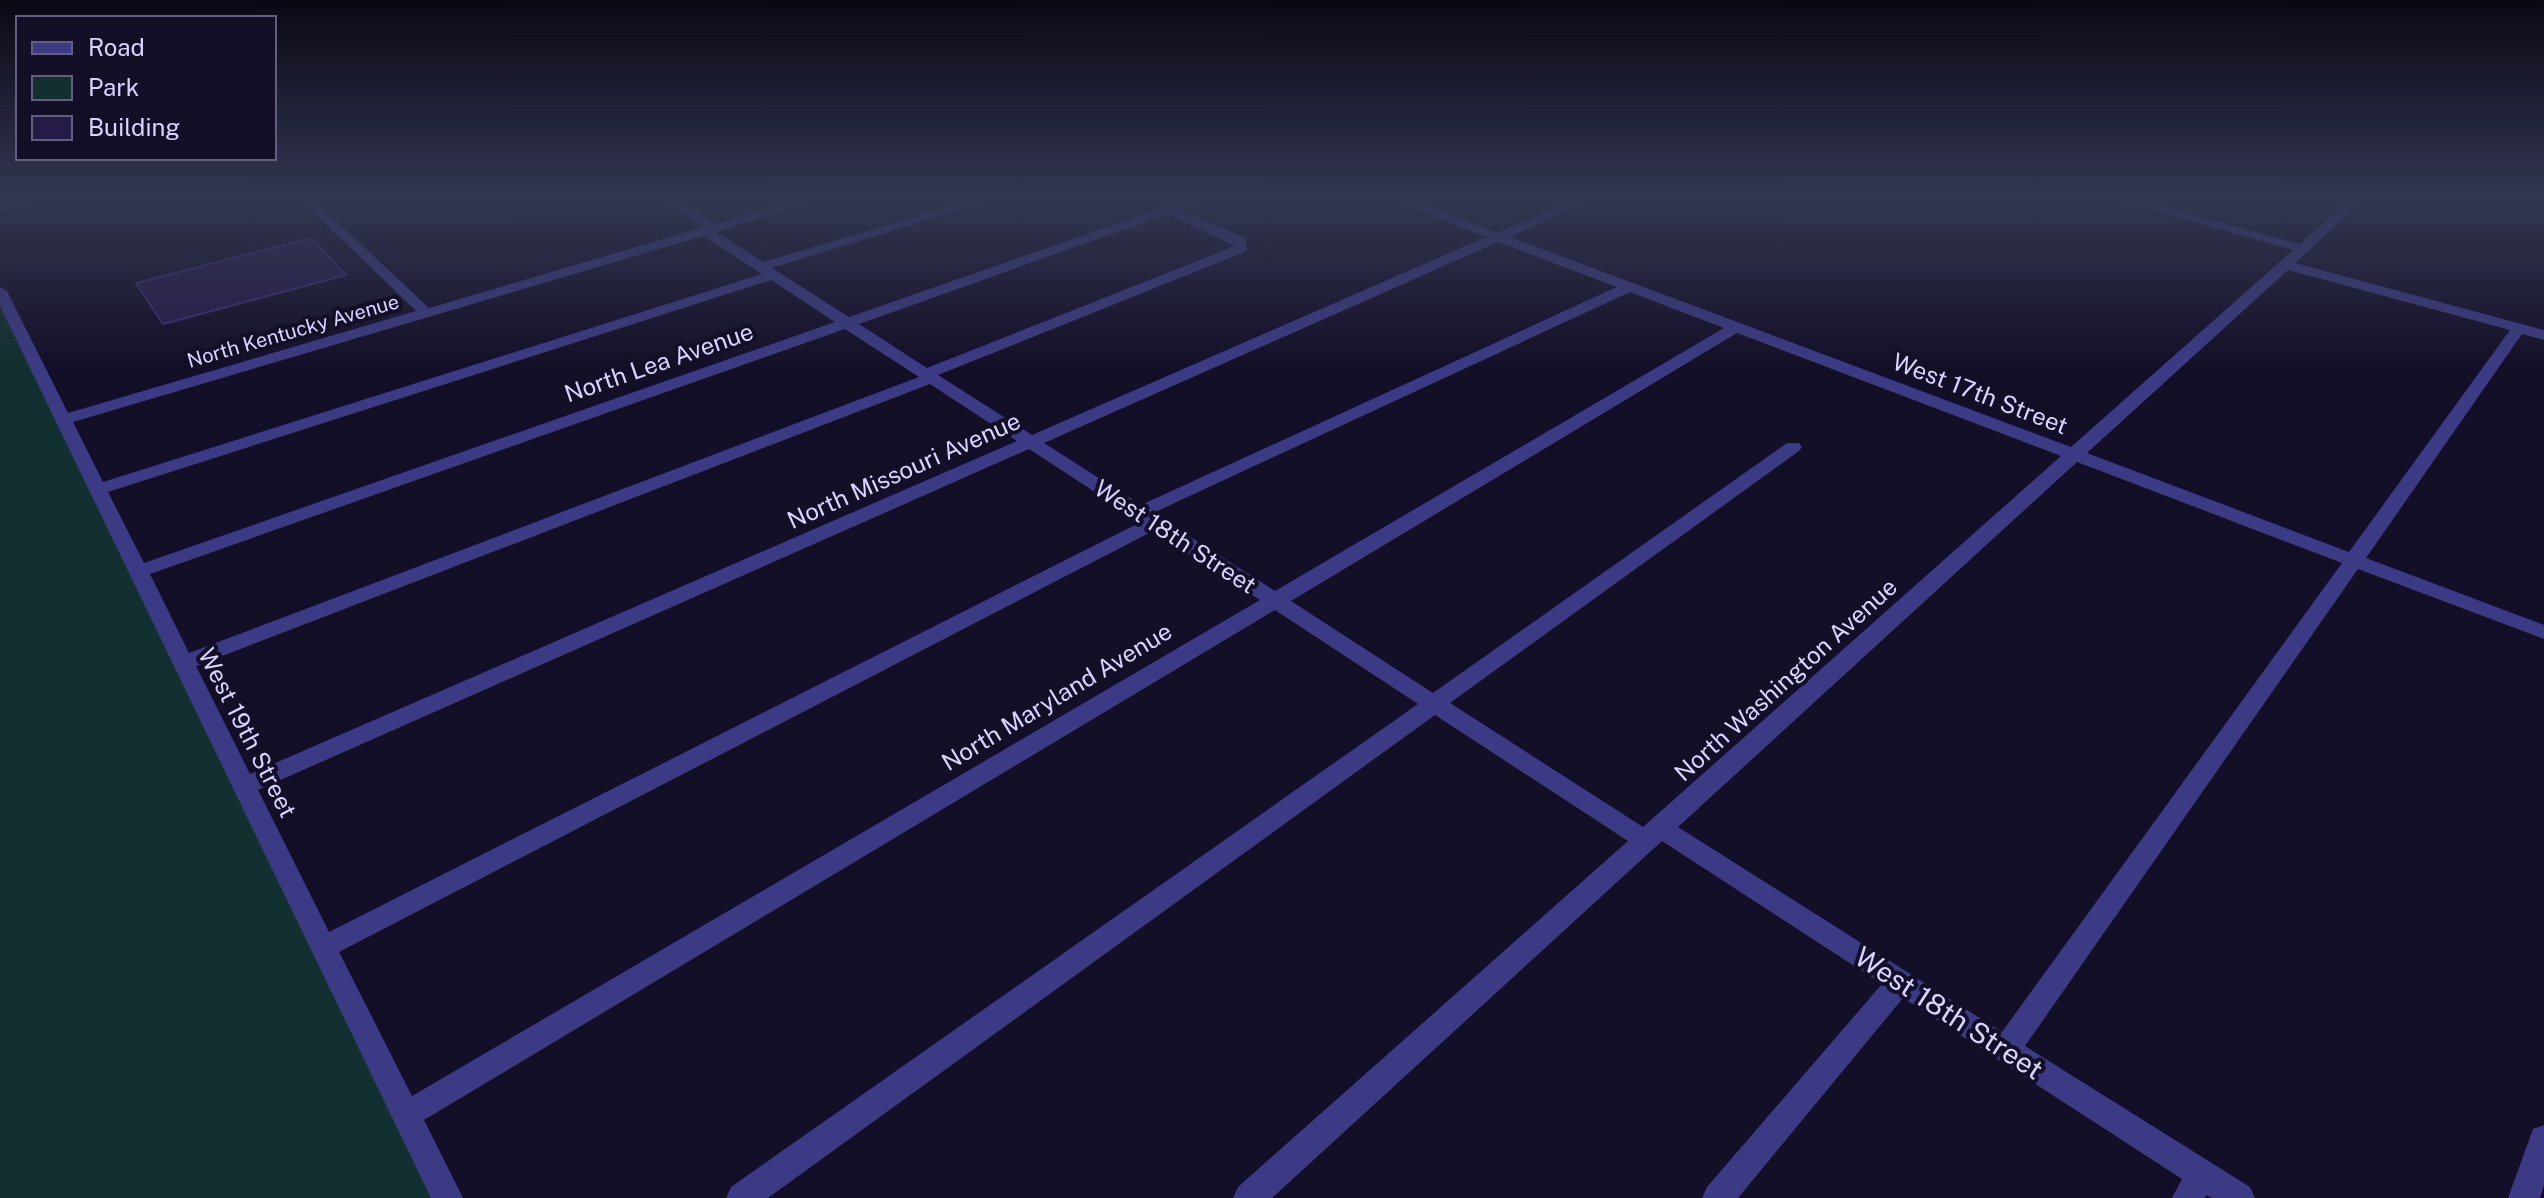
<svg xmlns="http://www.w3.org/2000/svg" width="2544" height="1198" viewBox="0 0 2544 1198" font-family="'Public Sans',sans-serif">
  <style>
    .green { fill: #12302f }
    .building { fill: #241b47; stroke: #3b2d73; stroke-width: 2 }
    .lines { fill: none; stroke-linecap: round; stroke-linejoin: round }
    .minor { fill: #3d3a85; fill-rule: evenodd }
    .labels { text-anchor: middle; stroke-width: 8; stroke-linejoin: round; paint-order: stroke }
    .far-street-label { font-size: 20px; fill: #d9d4ff; stroke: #130f26 }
    .street-label { font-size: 24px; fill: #d9d4ff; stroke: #130f26 }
    .near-street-label { font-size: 28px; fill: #d9d4ff; stroke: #130f26 }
  </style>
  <rect width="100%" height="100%" fill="#130f26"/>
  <polygon class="green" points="0,291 447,1198 0,1198"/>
  <polygon class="building" points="311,238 346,275 163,324 136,283"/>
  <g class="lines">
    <g class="minor">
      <polygon points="14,200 38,200 0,211 0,203"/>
      <path d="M301 200H314L429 308 704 227 663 200H678L716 224 797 200H817L716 232 763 262 972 200H992L772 268 849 317 1185 200H1203L1180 210 1246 238 1247 251 938 375 1032 435 1486 237 1393 200H1411L1497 233 1572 200H1589L1510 237 2071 447 2293 250 2117 200H2138L2300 244 2349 200H2363L2295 263 2544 330V340L2522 334 2366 558 2544 625V639L2358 569 2025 1046 2250 1187 2255 1198H2212L2206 1195 2205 1198H2172L2182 1179 1903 998 1738 1198H1702L1707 1187 1882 984 1662 841 1272 1198H1233L1238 1187 1628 841 1435 715 768 1198H726L731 1187 1418 704 1275 610 424 1120 463 1198H431L0 306V287L7 291 68 413 416 311ZM1168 214 1235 246 927 368 859 324ZM703 236 762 274 103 482 73 422ZM1498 242 1617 287 1141 505 1044 443ZM2288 270 2510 330 2349 552 2087 453ZM771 280 835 322 144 563 108 492ZM1630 292 1724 328 1275 591 1153 513ZM845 329 919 377 189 653 150 574ZM1737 333 2061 456 1643 827 1450 703 1799 451 1802 447 1799 443H1787L1433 693 1291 601ZM930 384 1017 441 250 774 196 666ZM1029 449 1141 522 329 932 258 790ZM2077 462 2342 563 2002 1032 1678 827ZM1153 531 1260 600 412 1096 339 952Z"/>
      <polygon points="2544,1125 2544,1185 2540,1198 2508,1198 2533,1129"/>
    </g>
  </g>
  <linearGradient id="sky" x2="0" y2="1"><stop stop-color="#0a0815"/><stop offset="0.54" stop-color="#333752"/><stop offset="1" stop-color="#333752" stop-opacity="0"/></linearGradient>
  <rect width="2544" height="368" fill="url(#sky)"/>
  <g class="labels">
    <g class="far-street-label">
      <text transform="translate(293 331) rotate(-16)" y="7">North Kentucky Avenue</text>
    </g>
    <g class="street-label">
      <text transform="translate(659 363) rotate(-19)" y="8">North Lea Avenue</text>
      <text transform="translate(1980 394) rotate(21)" y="8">West 17th Street</text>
      <text transform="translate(904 471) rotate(-24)" y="8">North Missouri Avenue</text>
      <text transform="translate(1175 537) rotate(33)" y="8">West 18th Street</text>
      <text transform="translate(1786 680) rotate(-42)" y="8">North Washington Avenue</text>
      <text transform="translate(1057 697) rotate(-31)" y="8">North Maryland Avenue</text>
      <text transform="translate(247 733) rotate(63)" y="8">West 19th Street</text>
    </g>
    <g class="near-street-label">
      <text transform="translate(1949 1013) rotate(33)" y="10">West 18th Street</text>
    </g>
  </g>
  <rect x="16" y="16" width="260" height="144" fill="#130f26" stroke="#625e7d" stroke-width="2"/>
  <rect x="32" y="42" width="40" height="12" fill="#3d3a85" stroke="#625e7d" stroke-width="2"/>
  <text x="88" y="56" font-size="24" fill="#d9d4ff">Road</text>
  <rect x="32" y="76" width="40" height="24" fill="#12302f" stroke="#625e7d" stroke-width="2"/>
  <text x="88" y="96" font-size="24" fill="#d9d4ff">Park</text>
  <rect x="32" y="116" width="40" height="24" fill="#241b47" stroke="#625e7d" stroke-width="2"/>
  <text x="88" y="136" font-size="24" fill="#d9d4ff">Building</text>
</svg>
